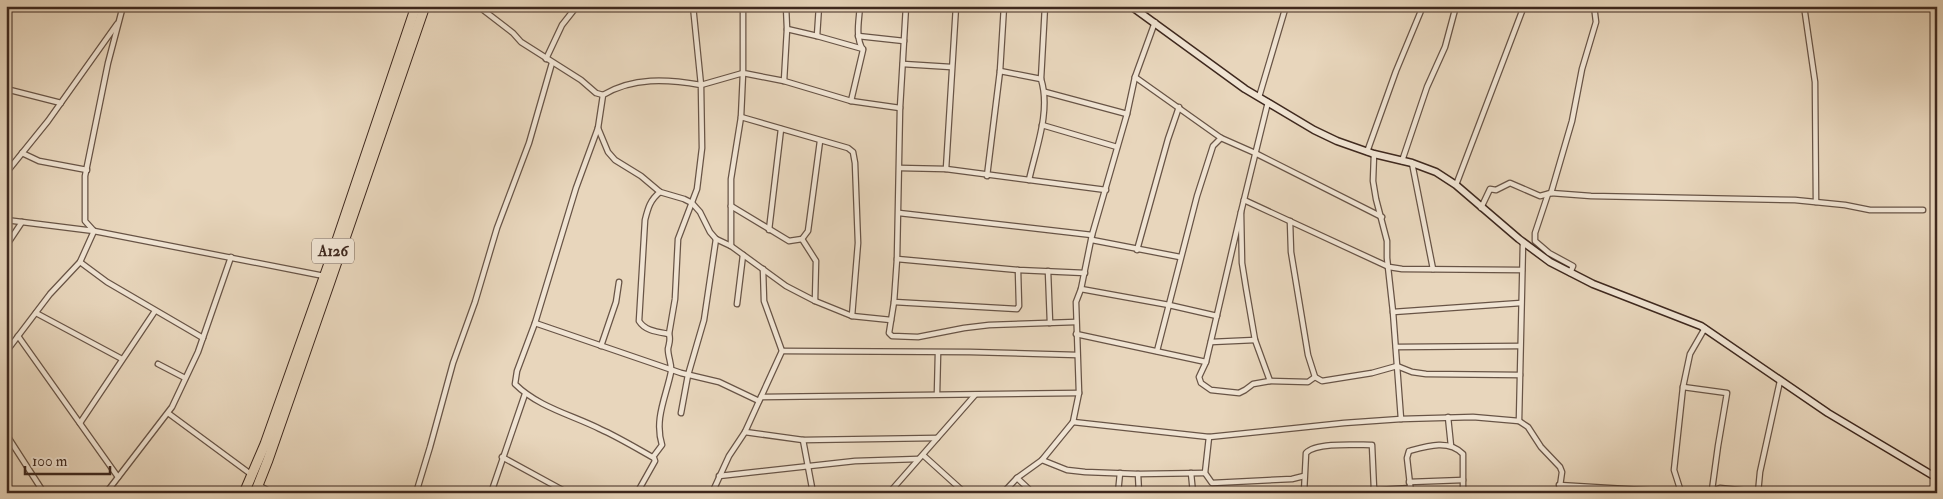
<svg xmlns="http://www.w3.org/2000/svg" width="1943" height="499" viewBox="0 0 1943 499" font-family="'IM FELL Double Pica',serif">
  <style>
    .lines { fill: none; stroke-linecap: round; stroke-linejoin: round }
    .street-casing { stroke: #685446; stroke-width: 7 }
    .secondary-casing { stroke: #3e281e; stroke-width: 9 }
    .highway-casing { stroke: #3e281e; stroke-width: 11 }
    .street { stroke: #f0e4d3; stroke-width: 4.5 }
    .secondary { stroke: #f0e4d3; stroke-width: 6 }
    .highway { stroke: #e8d6bc; stroke-width: 9 }
    .labels { text-anchor: middle; stroke-width: 4.5; stroke-linejoin: round; paint-order: stroke }
    .shield { fill: #f0e4d3; stroke: #736054; stroke-width: 1 }
    .shield-label { font-size: 15px; font-weight: bold; fill: #3e281e }
  </style>
  <rect width="100%" height="100%" fill="#e8d6bc"/>
  <filter id="stains"><feTurbulence type="fractalNoise" baseFrequency=".004" numOctaves="4"/><feColorMatrix values="0 0 0 0 .2 0 0 0 0 .09 0 0 0 0 .02 0 0 0 .5 -.17"/></filter>
  <radialGradient id="worn" r=".72"><stop offset=".6" stop-color="#630" stop-opacity="0"/><stop offset="1" stop-color="#630" stop-opacity=".3"/></radialGradient>
  <g class="lines">
    <defs>
      <g id="street">
        <polyline points="478,6 513,33 521,42 581,80 596,93 603,95"/>
        <polyline points="693,6 701,85 743,73 741,117 731,179 731,246"/>
        <polyline points="743,6 743,73 784,81 851,101 900,108"/>
        <polyline points="906,6 900,108 897,259 894,302 1017,309 1019,306 1018,270"/>
        <polyline points="1804,6 1815,82 1816,202"/>
        <polyline points="787,29 817,36 863,49"/>
        <polyline points="817,36 819,6"/>
        <polyline points="858,36 904,41"/>
        <polyline points="546,59 562,25 577,6"/>
        <polyline points="903,64 951,67"/>
        <path d="M1000 71 1041 79C1051 111 1036 148 1029 180"/>
        <polyline points="1135,77 1221,138 1255,153 1382,217"/>
        <polyline points="1041,79 1045,6"/>
        <polyline points="784,81 787,29 786,6"/>
        <polyline points="6,89 61,103"/>
        <polyline points="1045,92 1127,114"/>
        <polyline points="1259,97 1286,6"/>
        <path d="M851 101 863 50C855 37 859 21 860 6"/>
        <polyline points="1268,102 1241,212 1242,263 1246,288 1255,340 1270,381"/>
        <polyline points="741,117 848,148 853,152 855,163 858,243 852,316"/>
        <polyline points="1042,125 1117,147"/>
        <polyline points="598,128 608,152 615,160 641,176 660,192 684,199 692,203 700,212 710,232 716,239 731,246 786,286 815,301 852,316 891,320"/>
        <polyline points="1367,152 1396,71 1423,6"/>
        <polyline points="22,153 39,161 87,170"/>
        <polyline points="1374,154 1373,181 1376,199 1387,241 1387,258 1393,312 1401,419"/>
        <polyline points="1402,161 1427,87 1445,47 1456,6"/>
        <polyline points="1412,163 1433,269"/>
        <polyline points="900,168 946,169 1106,190"/>
        <polyline points="946,169 956,6"/>
        <polyline points="6,173 48,121 117,24"/>
        <polyline points="987,176 1000,71 1004,6"/>
        <polyline points="1456,185 1524,6"/>
        <path d="M660 192C650 200 648 208 645 220L639 321C645 331 658 332 669 334"/>
        <polyline points="1551,193 1572,121 1582,69 1596,22 1594,6"/>
        <polyline points="1548,194 1535,233 1535,241 1549,253 1573,266 1570,273"/>
        <polyline points="1244,200 1389,267 1402,269 1522,270"/>
        <polyline points="731,206 789,241 802,239 808,231 820,141"/>
        <polyline points="1481,208 1490,189 1496,190 1510,183 1540,196 1551,193 1591,196 1795,200 1845,205 1870,210 1923,210"/>
        <polyline points="1241,212 1206,362 1199,377 1201,383 1211,390 1239,393 1245,390 1253,384 1270,381 1308,382 1315,377"/>
        <polyline points="899,213 1092,235"/>
        <polyline points="6,220 94,231 324,276"/>
        <polyline points="1290,221 1291,252 1308,355 1315,377 1322,381 1372,373 1397,366 1412,372 1426,374 1520,375"/>
        <polyline points="769,230 781,129"/>
        <polyline points="94,231 85,221 85,176 108,63 123,6"/>
        <polyline points="802,239 816,261 815,301"/>
        <polyline points="1092,240 1180,257"/>
        <polyline points="6,246 22,222"/>
        <polyline points="1137,250 1168,139 1179,107"/>
        <polyline points="897,259 1018,270 1085,273"/>
        <polyline points="80,262 107,282 203,338"/>
        <polyline points="1048,271 1050,323"/>
        <polyline points="1081,289 1169,305 1217,316"/>
        <polyline points="894,302 889,333 892,336 918,337 964,328 989,325 1076,322"/>
        <polyline points="737,304 743,255"/>
        <polyline points="1393,312 1521,303"/>
        <polyline points="36,313 122,359"/>
        <polyline points="535,323 681,373 719,382 759,401"/>
        <polyline points="1076,334 1206,362"/>
        <polyline points="18,336 118,477"/>
        <polyline points="1211,342 1255,340"/>
        <polyline points="601,346 616,302 619,282"/>
        <polyline points="1396,347 1520,346"/>
        <polyline points="782,351 970,352 1077,355"/>
        <polyline points="1157,351 1197,196 1213,146 1221,138"/>
        <polyline points="6,352 50,294 80,262 94,231"/>
        <polyline points="158,364 185,378"/>
        <polyline points="1683,387 1727,393 1718,446 1712,490"/>
        <polyline points="937,394 938,353"/>
        <polyline points="761,397 1079,393"/>
        <polyline points="168,413 252,475"/>
        <polyline points="681,413 688,375 704,320 716,239"/>
        <polyline points="1448,417 1451,446"/>
        <polyline points="1519,421 1523,242"/>
        <polyline points="1073,422 1209,437 1344,423 1401,419 1473,417 1519,421 1528,427 1541,447 1560,467 1562,472 1559,493"/>
        <polyline points="80,423 155,311"/>
        <polyline points="745,432 803,440 937,438"/>
        <polyline points="6,434 44,493"/>
        <polyline points="1209,437 1205,473 1212,483 1292,479 1304,476"/>
        <polyline points="803,440 813,493"/>
        <polyline points="923,455 965,493"/>
        <polyline points="502,457 568,493"/>
        <polyline points="1042,460 1067,470 1085,472 1138,474 1205,473"/>
        <polyline points="1191,473 1193,493"/>
        <polyline points="1138,474 1139,493"/>
        <polyline points="719,476 855,461 918,459"/>
        <polyline points="1017,478 1033,493"/>
        <polyline points="1409,482 1463,480"/>
        <polyline points="258,485 273,493"/>
        <polyline points="1559,485 1692,493"/>
        <polyline points="1681,492 1674,470 1683,387 1690,354 1705,328"/>
        <polyline points="106,493 172,407 198,352 231,257"/>
        <polyline points="416,493 430,447 453,363 475,302 497,228 529,143 552,63"/>
        <polyline points="491,493 525,394"/>
        <path d="M637 493 655 461 654 458C636 448 618 437 600 429 572 415 538 407 515 384L517 371 535 323 576 188 598 128 603 95C633 77 667 79 701 85L702 148 697 189 678 239 675 299 669 334C671 340 669 343 668 349 668 357 672 364 671 372 666 397 654 419 662 445L653 457"/>
        <polyline points="712,493 729,456 745,432 782,351 764,301 763,269"/>
        <polyline points="889,493 975,395"/>
        <polyline points="1003,493 1017,478 1042,460 1073,422 1079,393 1076,302 1081,289 1092,235 1127,114 1135,77 1155,22"/>
        <polyline points="1118,493 1120,473"/>
        <path d="M1304 493 1306 453C1316 442 1357 445 1372 445L1374 489"/>
        <polyline points="1364,493 1374,489 1379,490 1410,488"/>
        <path d="M1411 493 1407 458 1409 451C1427 446 1449 439 1463 454V493"/>
        <polyline points="1707,493 1720,488 1758,492"/>
        <polyline points="1758,493 1760,472 1780,381"/>
      </g>
      <polyline id="secondary" points="1131,6 1245,89 1314,130 1337,141 1374,154 1412,163 1436,172 1456,185 1519,239 1550,262 1593,284 1701,326 1828,413 1937,478"/>
      <g id="highway">
        <polyline points="244,493 265,444 333,252 416,6"/>
        <polyline points="255,493 268,460 330,282 425,6"/>
      </g>
    </defs>
    <use href="#street" class="street-casing"/>
    <use href="#secondary" class="secondary-casing"/>
    <use href="#highway" class="highway-casing"/>
    <use href="#street" class="street"/>
    <use href="#secondary" class="secondary"/>
    <use href="#highway" class="highway"/>
  </g>
  <g class="labels">
    <rect class="shield" x="312" y="238.5" width="42" height="25" rx="4"/>
    <g class="shield-label">
      <text x="333" y="256">A126</text>
    </g>
  </g>
  <rect width="1943" height="499" fill="none" stroke="#e8d6bc" stroke-width="25"/>
  <rect x="8" y="8" width="1928" height="484" fill="none" stroke="#3e281e" stroke-width="2.5"/>
  <rect x="12" y="12" width="1918" height="474" fill="none" stroke="#3e281e"/>
  <path d="M25 466v8h85v-8" fill="none" stroke="#3e281e" stroke-width="2.5"/>
  <text x="32" y="466" font-size="15" fill="#3e281e" stroke="#f0e4d3" stroke-width="4" paint-order="stroke">100 m</text>
  <rect width="100%" height="100%" filter="url(#stains)"/>
  <rect width="100%" height="100%" fill="url(#worn)"/>
</svg>
